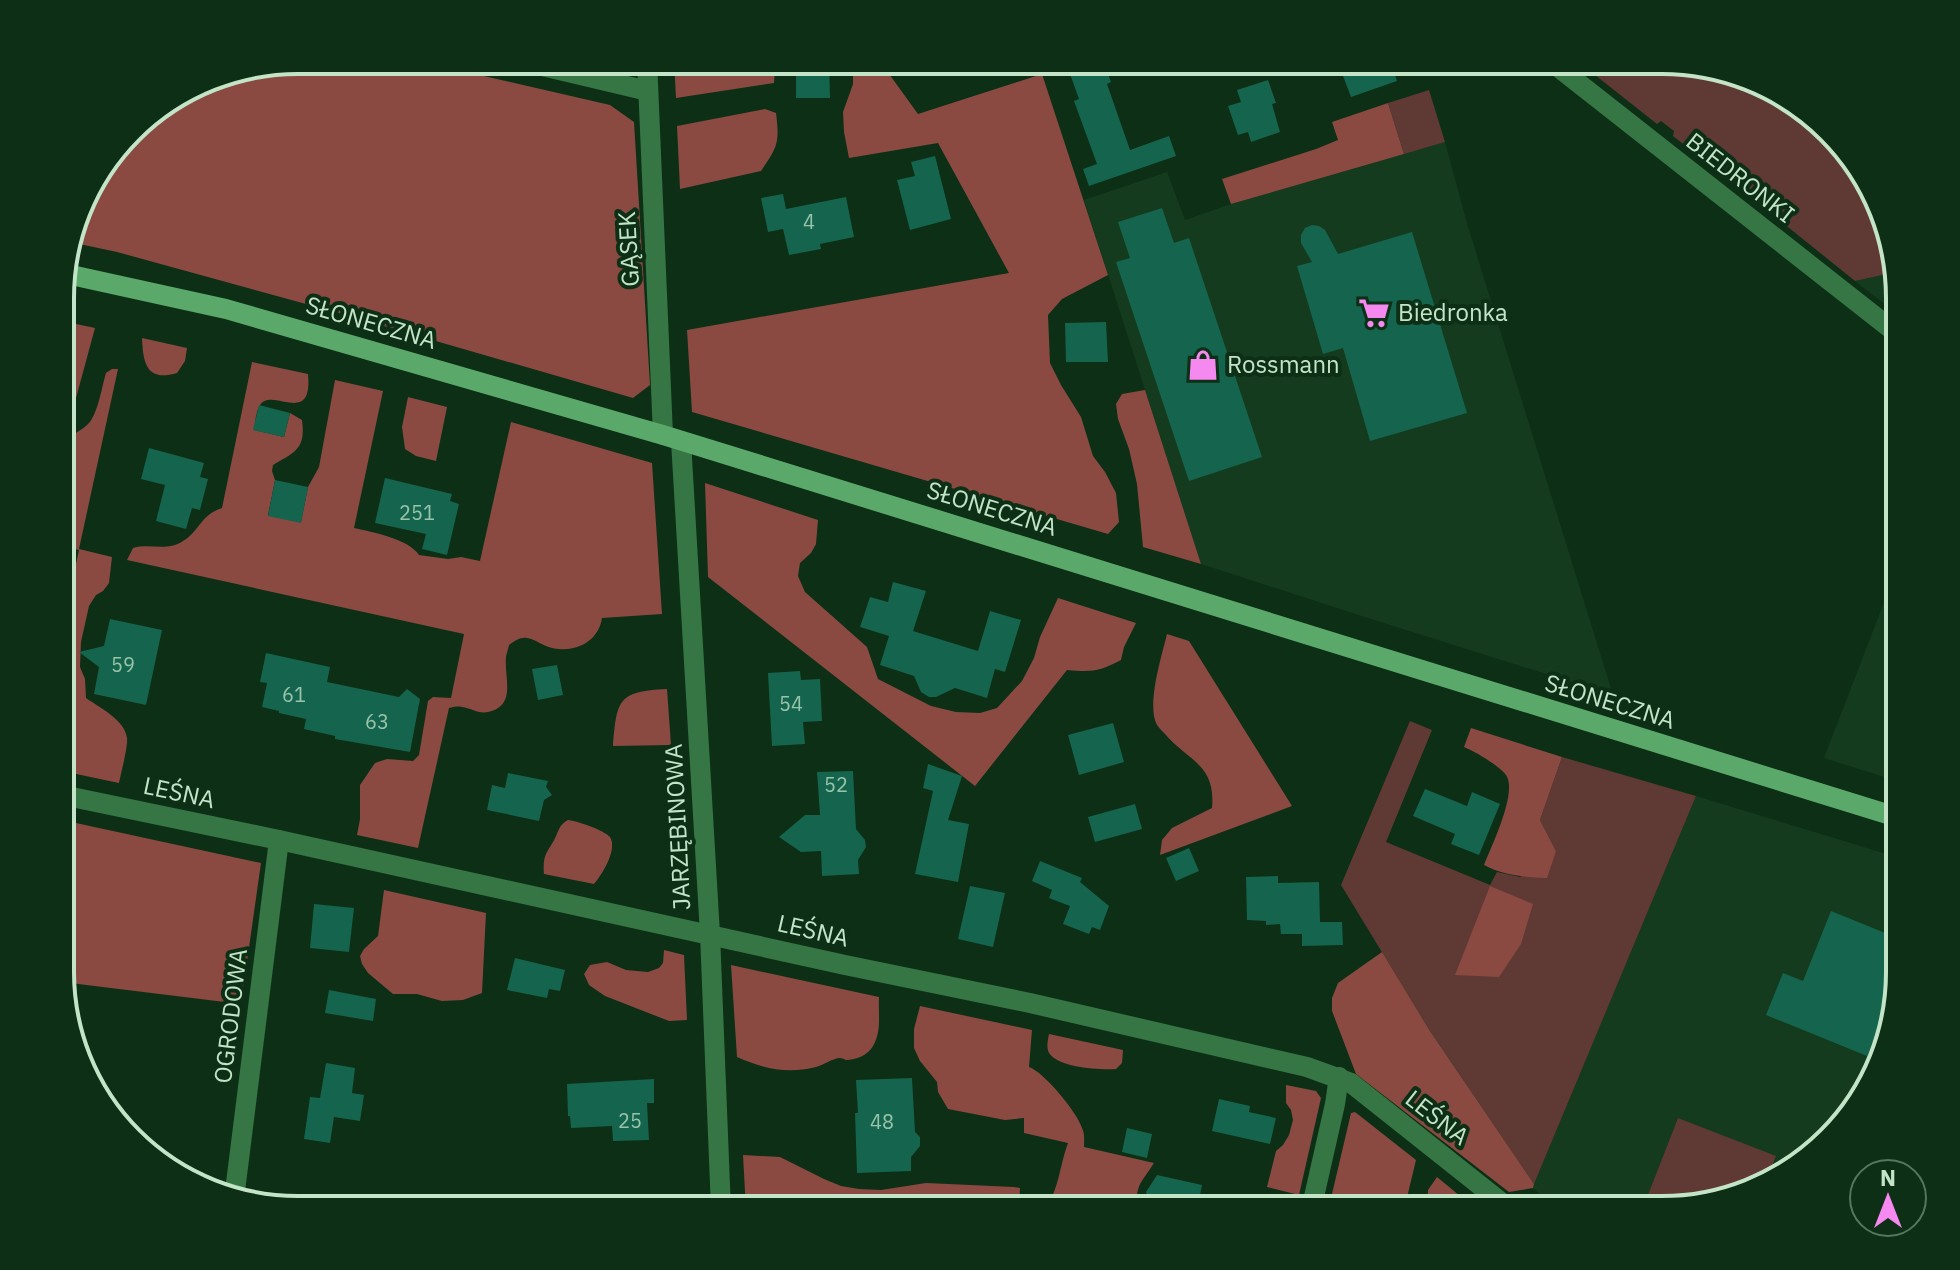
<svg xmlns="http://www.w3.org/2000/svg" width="1960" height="1270" viewBox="0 0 1960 1270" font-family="'IBM Plex Sans',sans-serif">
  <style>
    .built { fill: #153b1e }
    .green { fill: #5f3933 }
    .forest { fill: #8a4a41 }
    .building { fill: #15644e }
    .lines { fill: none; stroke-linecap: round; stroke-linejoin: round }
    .minor { stroke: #357644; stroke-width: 20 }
    .major { stroke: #5aa96a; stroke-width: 20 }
    .labels { text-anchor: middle; stroke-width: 8; stroke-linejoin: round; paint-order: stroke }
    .number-label { font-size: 20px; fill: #98c4a9 }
    .street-label { font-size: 24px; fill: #c3e4c7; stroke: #0c2f15 }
    .poi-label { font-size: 24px; fill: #c3e4c7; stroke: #0c2f15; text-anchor: start }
    .rim { fill: none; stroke: #c3e4c7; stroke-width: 4 }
  </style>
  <rect width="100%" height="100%" fill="#0c2f15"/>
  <g class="built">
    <polygon points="1445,142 1466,220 1613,695 1368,618 1201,564 1084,200 1167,172 1185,220 1231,204"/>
    <polygon points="1896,272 1900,283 1900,316 1855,281"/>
    <polygon points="1900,561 1900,782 1824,758"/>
    <polygon points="1696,796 1900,858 1900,987 1860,1104 1780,1178 1766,1183 1776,1157 1678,1118 1642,1210 1540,1210 1545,1199 1533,1188 1534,1184"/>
  </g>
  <g class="green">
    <polygon points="1576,60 1662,60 1738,73 1794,100 1868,180 1896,272 1855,281 1747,194 1741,179 1726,178 1673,136 1674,131 1661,121 1657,124"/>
    <polygon points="1429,90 1445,142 1404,154 1388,103"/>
    <polygon points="1410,721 1432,730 1386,842 1490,885 1497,872 1520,877 1556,851 1540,820 1562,757 1696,796 1534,1184 1430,1031 1341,885"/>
    <polygon points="1678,1118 1776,1156 1766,1183 1677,1210 1642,1210"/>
  </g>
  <g class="forest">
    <polygon points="298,60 414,60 610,105 634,122 650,385 633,398 346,315 117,252 70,242 85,193 141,119 208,78"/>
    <polygon points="674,60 769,60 775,70 774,83 676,98"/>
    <polygon points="853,60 879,60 918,114 1042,74 1108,275 1062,299 1048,315 1050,363 1061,385 1081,417 1093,456 1105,472 1116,493 1119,522 1108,534 692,412 687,330 1009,273 938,143 849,158 844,132 843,112 853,84"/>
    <polygon points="1388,103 1404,154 1231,204 1222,179 1316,149 1338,140 1332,122"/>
    <path d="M765 109 776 113C780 144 777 147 761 171L680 189 677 126Z"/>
    <polygon points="62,321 95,328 76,398 62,403"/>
    <path d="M142 338 187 348 185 361 177 373C147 382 143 364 142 338Z"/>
    <path d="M252 362 308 374C313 428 272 386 260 405 256 411 255 423 254 430L284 437 290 413 302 420C306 449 295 452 273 465L272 471 275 480 268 515 301 522 308 487 319 467 335 380 383 391 354 528C372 532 409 539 419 555L448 559 461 557 480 561 511 422 652 463 662 614 602 618C598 645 569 655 546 646 539 643 534 639 527 638 520 637 515 641 509 645 509 646 506 656 506 657 504 678 517 706 488 712 478 714 471 708 462 707 458 706 453 707 449 708L418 848 357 835 360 819V785L375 763 387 759 413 761 419 755 428 701 433 697 451 698 464 634 127 560 133 548C151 543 166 552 183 541 201 530 199 516 222 508Z"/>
    <path d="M112 369H118L79 549 112 557 109 583 103 591 96 595 89 606 81 642 80 667 85 679 86 698C100 708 125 720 127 738 128 747 121 773 119 783L62 771V628L79 550 62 546V442C69 437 85 428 89 423 98 413 102 386 106 373Z"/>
    <polygon points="1145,390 1201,564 1143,547 1137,484 1129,449 1118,419 1116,404 1122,394"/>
    <polygon points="408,397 447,407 436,461 416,456 405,449 402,427"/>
    <path d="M705 483 818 520 816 544 811 553 800 563 798 576 805 592 867 647 878 679 931 706 956 712 980 713 997 708 1022 681 1034 658 1040 637 1058 598 1136 623 1124 647 1121 660C1098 672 1092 672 1067 670L975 786 708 577Z"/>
    <path d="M1167 634 1189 641 1292 806 1160 855 1162 840 1172 828 1212 808C1216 764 1188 761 1165 734 1162 731 1159 728 1157 725 1146 705 1162 655 1167 634Z"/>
    <path d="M667 689 671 745 613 746C617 701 617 691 667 689Z"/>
    <path d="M1471 728 1562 757 1540 820 1556 851 1547 878C1525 877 1504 876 1484 865 1491 847 1518 792 1506 775 1498 765 1476 752 1464 747Z"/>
    <polygon points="62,820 261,863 241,1004 62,982"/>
    <path d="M568 820C577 821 604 830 610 837 618 849 602 875 594 884L544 874C543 857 545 855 553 842 559 832 558 825 568 820Z"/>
    <polygon points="1490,886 1533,904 1521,944 1499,977 1455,975"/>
    <polygon points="384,890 486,913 482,993 463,1000 442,1001 417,994 393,994 368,973 362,964 360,956 364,949 378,936"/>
    <polygon points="664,950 684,955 687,1020 669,1021 605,996 589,985 584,974 590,965 607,962 626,970 648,972 659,968 663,963"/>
    <polygon points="1382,952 1430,1031 1534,1184 1533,1188 1509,1192 1356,1074 1332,1011 1332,998 1338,983"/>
    <path d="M731 965 879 997C878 1014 882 1031 873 1046 868 1055 856 1060 846 1060 844 1059 842 1058 840 1058 833 1058 824 1065 816 1067 787 1074 764 1069 737 1057Z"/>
    <path d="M920 1006 1032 1030 1029 1067C1044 1072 1077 1112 1082 1128 1085 1134 1084 1140 1084 1147L1154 1163C1140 1185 1137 1182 1136 1210H746L743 1155 780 1157 824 1179 841 1186 859 1189 881 1190 926 1183 1014 1187 1020 1188 1019 1209 1047 1206C1059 1188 1060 1164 1068 1143L1024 1133V1118L1005 1120 948 1109 938 1092 937 1082 920 1061 914 1048V1029Z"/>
    <path d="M1049 1034 1123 1050 1122 1063 1116 1069C1099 1070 1059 1068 1049 1053 1046 1047 1048 1040 1049 1034Z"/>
    <polygon points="1286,1085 1316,1091 1321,1098 1299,1195 1267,1187 1276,1151 1283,1145 1289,1135 1293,1120 1291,1110 1286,1103"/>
    <polygon points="1355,1112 1416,1160 1404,1210 1351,1210 1349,1204 1332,1194 1351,1113"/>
    <polygon points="1437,1177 1477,1210 1427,1210 1428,1190"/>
  </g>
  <g class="building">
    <polygon points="796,60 829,60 830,98 796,98"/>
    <polygon points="1065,60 1103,60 1111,82 1107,84 1130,150 1169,136 1176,156 1089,186 1083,169 1097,164 1074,101 1079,99"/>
    <polygon points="1337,60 1390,60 1397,81 1351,97"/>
    <polygon points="1268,80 1276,103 1272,104 1280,132 1251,142 1248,132 1238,135 1228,106 1241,102 1237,90"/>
    <polygon points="935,156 951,219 910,230 897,180 915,176 911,162"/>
    <polygon points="783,194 786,209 846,197 854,237 820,244 821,249 789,255 783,229 768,232 761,198"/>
    <polygon points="1162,208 1174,243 1189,238 1262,457 1189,481 1116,262 1130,258 1118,222"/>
    <polygon points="1312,225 1319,226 1325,230 1338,254 1412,232 1467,413 1370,441 1343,348 1323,354 1297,266 1312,262 1301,243 1301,235 1305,228"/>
    <polygon points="1106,322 1108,362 1066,362 1065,323"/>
    <polygon points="259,405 290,413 284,437 253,430"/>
    <polygon points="149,448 204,463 200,477 208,479 200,510 192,508 186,529 156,521 165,485 141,479"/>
    <polygon points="385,478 452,494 450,501 459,504 447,555 422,549 426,534 375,523"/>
    <polygon points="275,480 308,487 301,523 268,516"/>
    <polygon points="893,582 926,591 913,631 978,651 990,611 1021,620 1005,672 995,669 987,698 955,688 936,697 929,697 921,692 914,676 880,665 889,636 860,627 870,597 888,602"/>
    <polygon points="110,619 162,630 146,705 94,694 99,667 79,652 104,646"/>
    <polygon points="266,653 330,667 327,682 399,697 407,689 420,699 410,752 335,739 335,736 304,729 306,719 279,713 279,711 262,707 267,683 260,682"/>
    <polygon points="557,665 563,695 538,700 532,669"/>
    <polygon points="800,671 801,680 820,679 822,721 803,722 805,744 772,746 768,673"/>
    <polygon points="1113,723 1124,762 1079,775 1068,735"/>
    <polygon points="928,764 962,776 948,820 969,824 958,882 915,874 933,791 923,788"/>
    <polygon points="853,771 856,829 865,840 866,847 858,860 859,874 822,876 821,851 801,852 779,837 805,815 820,815 817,772"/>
    <polygon points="508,773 548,781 546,787 552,795 544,800 539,821 487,810 492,785 505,788"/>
    <polygon points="1425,789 1467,806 1472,792 1500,804 1479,855 1451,844 1455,834 1413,816"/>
    <polygon points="1135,804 1142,829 1095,842 1088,817"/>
    <polygon points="1189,848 1199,871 1176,881 1166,858"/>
    <polygon points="1040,861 1082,878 1080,882 1109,906 1100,930 1092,927 1089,934 1063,924 1070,906 1049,898 1052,890 1032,881"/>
    <polygon points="1278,876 1278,883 1319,882 1320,922 1342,922 1343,945 1302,946 1302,934 1281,934 1280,924 1266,925 1266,921 1247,920 1246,877"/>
    <polygon points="970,886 1005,893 993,947 958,939"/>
    <polygon points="314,904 354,908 349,952 310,948"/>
    <polygon points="1831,911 1900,939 1900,987 1896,998 1892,996 1867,1056 1766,1015 1783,973 1803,981"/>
    <polygon points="515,958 565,970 560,991 549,989 547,998 507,990"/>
    <polygon points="329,990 376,999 373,1021 325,1013"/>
    <polygon points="326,1063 355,1068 352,1093 364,1095 360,1121 334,1117 330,1143 304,1139 310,1097 320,1098"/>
    <polygon points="912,1078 915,1132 920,1137 920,1146 911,1157 911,1171 857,1173 855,1113 858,1113 856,1080"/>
    <polygon points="654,1079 654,1103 647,1103 649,1140 613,1141 612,1126 571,1128 570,1116 568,1116 567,1084"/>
    <polygon points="1219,1099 1250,1106 1249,1112 1276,1118 1270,1144 1212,1131"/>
    <polygon points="1127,1128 1152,1134 1147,1158 1122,1152"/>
    <polygon points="1157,1175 1202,1185 1197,1210 1150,1210 1146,1192"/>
  </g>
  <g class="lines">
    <g class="minor">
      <polyline points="517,60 648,91"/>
      <polyline points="647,60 663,435"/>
      <polyline points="1549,60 1900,336"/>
      <polyline points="681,441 710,934 721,1210"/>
      <polyline points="62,795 279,840 845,965 1030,1003 1307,1067 1351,1083 1511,1210"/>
      <polyline points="234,1199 279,840"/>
      <polyline points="1311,1210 1335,1104 1339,1077"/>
    </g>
    <polyline class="major" points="62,273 226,309 663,435 1900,818"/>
  </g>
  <defs>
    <symbol id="supermarket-bare" viewBox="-9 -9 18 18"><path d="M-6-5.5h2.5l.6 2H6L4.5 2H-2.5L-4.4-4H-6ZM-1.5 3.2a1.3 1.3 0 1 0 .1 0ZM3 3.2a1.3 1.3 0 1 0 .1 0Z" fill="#f589ef" stroke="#0c2f15" stroke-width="2.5" paint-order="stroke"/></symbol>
    <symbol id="shop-bare" viewBox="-9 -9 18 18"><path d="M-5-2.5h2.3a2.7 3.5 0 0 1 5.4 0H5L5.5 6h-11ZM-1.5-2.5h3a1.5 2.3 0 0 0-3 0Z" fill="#f589ef" stroke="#0c2f15" stroke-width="2.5" paint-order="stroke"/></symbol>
  </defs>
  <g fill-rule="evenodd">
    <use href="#supermarket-bare" x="1352" y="291" width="44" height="44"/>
    <use href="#shop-bare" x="1181" y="343" width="44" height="44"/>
  </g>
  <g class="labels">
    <g class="number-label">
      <text x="809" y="229">4</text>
      <text x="417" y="520">251</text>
      <text x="123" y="672">59</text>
      <text x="294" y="702">61</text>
      <text x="791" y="711">54</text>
      <text x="377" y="729">63</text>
      <text x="836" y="792">52</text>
      <text x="630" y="1128">25</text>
      <text x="882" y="1129">48</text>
    </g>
    <g class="street-label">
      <text transform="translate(1740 178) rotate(38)" y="8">BIEDRONKI</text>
      <text transform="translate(629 249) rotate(-93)" y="8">GĄSEK</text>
      <text transform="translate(371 323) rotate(16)" y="8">SŁONECZNA</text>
      <text transform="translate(992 509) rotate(17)" y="8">SŁONECZNA</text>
      <text transform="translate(1610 702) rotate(17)" y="8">SŁONECZNA</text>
      <text transform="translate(179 793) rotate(12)" y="8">LEŚNA</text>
      <text transform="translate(678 827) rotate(-93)" y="8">JARZĘBINOWA</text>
      <text transform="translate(813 931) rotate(13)" y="8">LEŚNA</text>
      <text transform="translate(231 1016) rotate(-83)" y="8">OGRODOWA</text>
      <text transform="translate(1437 1118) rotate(38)" y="8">LEŚNA</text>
    </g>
    <g class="poi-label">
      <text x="1398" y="321">Biedronka</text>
      <text x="1227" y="373">Rossmann</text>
    </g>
  </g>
  <path d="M0 0H1960V1270H0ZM298 74H1662A224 224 0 0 1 1886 298V972A224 224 0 0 1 1662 1196H298A224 224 0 0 1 74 972V298A224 224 0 0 1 298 74Z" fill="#0c2f15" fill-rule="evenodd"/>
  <path class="rim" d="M298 74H1662A224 224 0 0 1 1886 298V972A224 224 0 0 1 1662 1196H298A224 224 0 0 1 74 972V298A224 224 0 0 1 298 74Z"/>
  <g transform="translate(1888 1198)"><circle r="38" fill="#0c2f15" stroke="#55775c" stroke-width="2"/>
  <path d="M0-6L14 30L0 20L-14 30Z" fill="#f589ef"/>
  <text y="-12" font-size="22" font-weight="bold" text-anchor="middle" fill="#c3e4c7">N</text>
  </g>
</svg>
